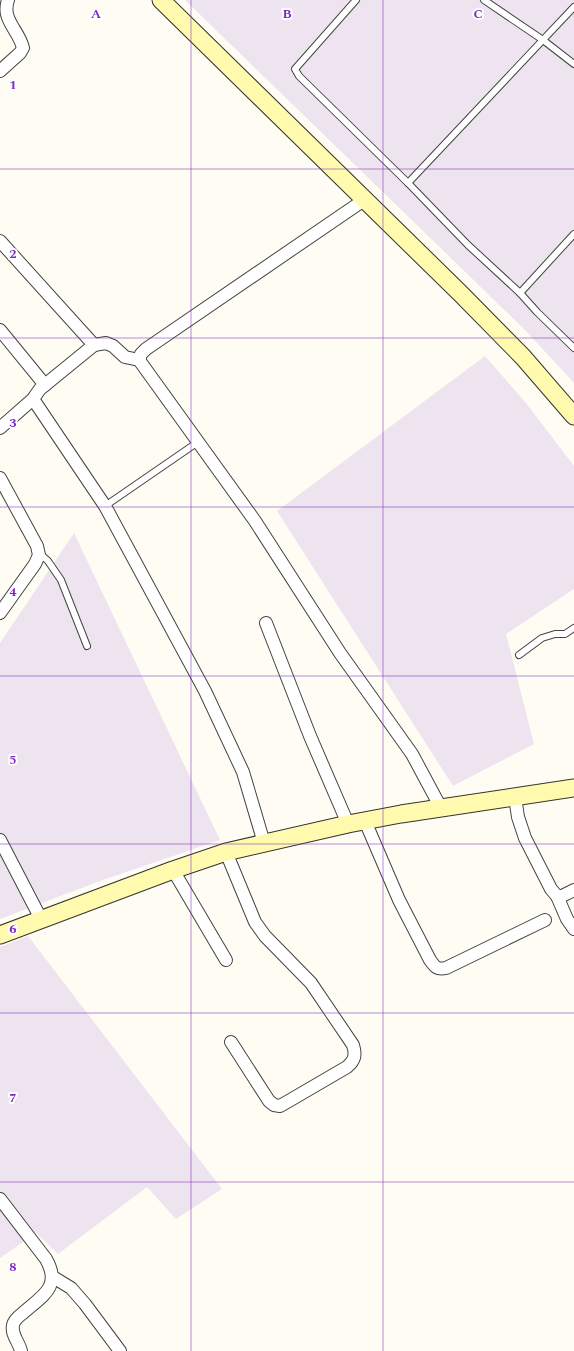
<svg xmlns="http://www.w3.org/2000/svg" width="574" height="1351" viewBox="0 0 574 1351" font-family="Spectral,serif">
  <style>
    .industrial { fill: #eee4ef }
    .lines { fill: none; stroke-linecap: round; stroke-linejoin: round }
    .lane-casing { stroke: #434343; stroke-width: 8 }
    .street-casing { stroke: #434343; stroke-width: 14 }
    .secondary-casing { stroke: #323232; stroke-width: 19 }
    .lane { stroke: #fff; stroke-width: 6 }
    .street { stroke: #fff; stroke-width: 12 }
    .secondary { stroke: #fffaae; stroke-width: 17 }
    .grid { fill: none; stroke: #7b2cbf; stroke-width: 1; stroke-opacity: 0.55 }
    .grid-label { font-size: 13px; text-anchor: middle; font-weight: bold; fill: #7b2cbf; stroke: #fff; stroke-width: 4; stroke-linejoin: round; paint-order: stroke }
  </style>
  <rect width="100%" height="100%" fill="#fffdf3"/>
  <g class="industrial">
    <polygon points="185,0 574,0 574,383 523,328"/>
    <polygon points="485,356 526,403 574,466 574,589 506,634 534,744 453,786 277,511"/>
    <polygon points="74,533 220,840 100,881 0,919 0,643"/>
    <polygon points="28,936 222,1189 176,1219 147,1187 58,1254 36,1233 0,1258 0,947"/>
  </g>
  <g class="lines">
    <defs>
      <g id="lane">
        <polyline points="356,0 295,69 299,76 408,183 468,245 520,293 537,312 574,348"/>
        <polyline points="484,0 543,40 574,64"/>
        <polyline points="408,183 574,7"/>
        <polyline points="520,293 574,234"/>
        <polyline points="105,506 198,442"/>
        <polyline points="39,553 48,561 61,580 87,646"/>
        <polyline points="519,655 542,638 555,634 565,634 574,628"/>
      </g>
      <g id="street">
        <path d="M0 71 20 53 23 48C19 30 1 20 8 0"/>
        <polyline points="0,241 94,345"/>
        <polyline points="0,330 45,385"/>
        <polyline points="139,360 141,354 146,349 364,200"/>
        <polyline points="33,399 105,506 205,691 243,772 264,843"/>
        <polyline points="0,428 33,399 40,389 94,345 106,343 113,346 125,357 139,360 255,521 340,653 412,754 441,808"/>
        <polyline points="0,478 37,546 39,555 35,564 0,613"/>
        <polyline points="266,623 310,736 348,824"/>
        <polyline points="515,797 518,817 525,838 551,889 557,896 562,896 574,890"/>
        <path d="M365 821 399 900 430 960C435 967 437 970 446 968L545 920"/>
        <polyline points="0,840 41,919"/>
        <path d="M226 852 255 922 265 936 311 983 353 1045C356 1055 355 1060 347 1067L287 1102 280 1106 274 1105 269 1101 231 1042"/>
        <polyline points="173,870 226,960"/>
        <polyline points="557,896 567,919 574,929"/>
        <path d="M0 1199 46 1259C62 1287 42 1296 23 1313 19 1316 14 1320 13 1325 11 1335 19 1342 21 1351"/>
        <polyline points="53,1277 71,1288 85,1304 120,1351"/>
      </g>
      <g id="secondary">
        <polyline points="161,0 461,294 523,357 574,416"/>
        <polyline points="0,935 173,870 226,852 348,824 401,814 574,788"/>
      </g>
    </defs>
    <use href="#lane" class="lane-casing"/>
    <use href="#street" class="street-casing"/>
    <use href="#secondary" class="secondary-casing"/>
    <use href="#lane" class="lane"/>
    <use href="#street" class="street"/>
    <use href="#secondary" class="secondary"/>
  </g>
  <path class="grid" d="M191 0V1351M383 0V1351M0 169H574M0 338H574M0 507H574M0 676H574M0 844H574M0 1013H574M0 1182H574"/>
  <g class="grid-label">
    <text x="96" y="18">A</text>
    <text x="287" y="18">B</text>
    <text x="478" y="18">C</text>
    <text x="13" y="89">1</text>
    <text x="13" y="258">2</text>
    <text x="13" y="427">3</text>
    <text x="13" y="596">4</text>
    <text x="13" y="764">5</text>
    <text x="13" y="933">6</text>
    <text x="13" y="1102">7</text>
    <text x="13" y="1271">8</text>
  </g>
</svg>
